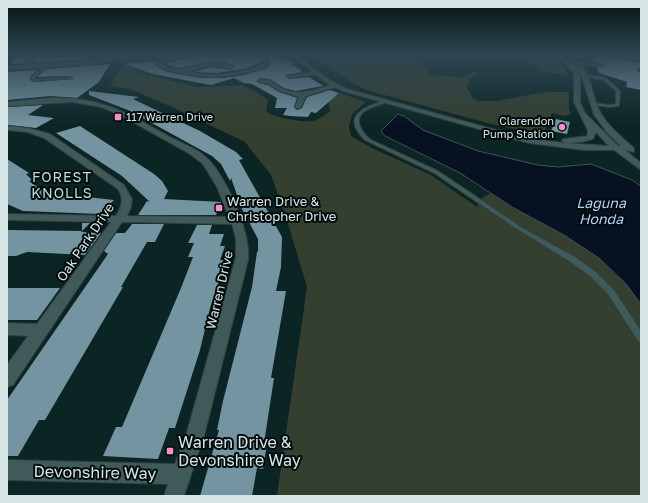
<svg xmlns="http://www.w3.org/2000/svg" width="648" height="503" viewBox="0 0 648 503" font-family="'Golos Text',sans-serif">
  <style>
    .green { fill: #353f30 }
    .water { fill: #061122; stroke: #44515c }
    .building { fill: #7594a2 }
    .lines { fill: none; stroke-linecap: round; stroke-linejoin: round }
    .service-casing { stroke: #2f3d3d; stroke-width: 2 }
    .minor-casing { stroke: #2f3d3d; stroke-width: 2 }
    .tertiary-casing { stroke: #2f3d3d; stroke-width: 2 }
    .secondary-casing { stroke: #2f3d3d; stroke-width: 2 }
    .service { fill: #405a5a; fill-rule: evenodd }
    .minor { fill: #405a5a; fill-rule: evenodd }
    .tertiary { fill: #405a5a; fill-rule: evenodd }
    .secondary { fill: #405a5a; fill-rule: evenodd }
    .poi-dot { fill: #fb8fc3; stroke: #030c0c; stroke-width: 1.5 }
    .labels { text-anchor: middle; stroke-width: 4; stroke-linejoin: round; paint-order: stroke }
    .far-poi-label { font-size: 11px; fill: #d6e5e5; stroke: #030c0c; text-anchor: start }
    .poi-label { font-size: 13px; fill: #d6e5e5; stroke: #030c0c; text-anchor: start }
    .street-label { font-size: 13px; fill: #d6e5e5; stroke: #030c0c }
    .neighbourhood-label { font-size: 14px; letter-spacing: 1px; fill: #bddbdb; stroke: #030c0c }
    .water-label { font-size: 14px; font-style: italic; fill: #b3d0fd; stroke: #030c0c }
    .near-poi-label { font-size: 16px; fill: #d6e5e5; stroke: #030c0c; text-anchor: start }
    .near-street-label { font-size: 16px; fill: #d6e5e5; stroke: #030c0c }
  </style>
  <rect width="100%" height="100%" fill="#0b2525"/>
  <g class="green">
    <polygon points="313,55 415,55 431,75 462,77 473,72 478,73 477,75 470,79 467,88 473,98 478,101 496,101 546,92 569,92 569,110 571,114 565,116 552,113 543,135 491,124 366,90 349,81"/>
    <polygon points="502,55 551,55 564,67 568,76 543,71 527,61"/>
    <path d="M139 60 134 66 136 72 197 87 241 85 257 92 268 100 266 111C272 117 304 123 313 121 319 119 325 115 330 111L328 98 340 93 366 102 352 114 349 127 351 136 372 148 431 175 477 207 480 199 491 193 512 207 564 235 599 258 626 284 641 304V496H277L307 287 287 220 271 175 245 142 174 108 130 89 110 86 124 62Z"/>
  </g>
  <polygon class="water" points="398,114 404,116 423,130 478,151 538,165 558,167 591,164 632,180 641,186 641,304 626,284 599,258 564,235 512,207 460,173 385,136 381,131"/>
  <g class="building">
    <polygon points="18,55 30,55 25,63 12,64 13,58 17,58"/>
    <polygon points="37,55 89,55 89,59 35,63"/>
    <polygon points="193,55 258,55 262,62 244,69 216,73 194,72 211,67 230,70 234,66 224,62 215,61 178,68 165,64 177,60 192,59"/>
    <polygon points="266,55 296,63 291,65 301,69 299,70 302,72 286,75 289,79 309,77 323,86 296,91 284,88 269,79 261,78 257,80 259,83 268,85 279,92 297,98 294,107 297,110 302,108 307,97 330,90 339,93 316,113 311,112 308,117 291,116 283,115 287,108 275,108 277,98 252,84 244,83 234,78 211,85 153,74 124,64 156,61 154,65 168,72 201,78 223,78 245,75 267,68 271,62"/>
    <polygon points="603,55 611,55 614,57 641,63 641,67 636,71 641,72 641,90 626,87 627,82 599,73 597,67 602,67 604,64 594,62 592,57"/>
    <polygon points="110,64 99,82 77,98 51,96 7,100 7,72 37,70 30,77 30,80 35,82 73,79 70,76 37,77 46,69"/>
    <polygon points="89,91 139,97 133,99 200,131 236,152 243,159 239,160 282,237 281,267 276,291 286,291 271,378 274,378 265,437 268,437 263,469 257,468 252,496 200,496 219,430 217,430 223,401 252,287 257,252 258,251 258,239 242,209 231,178 230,181 221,164 212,156 128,110 89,95"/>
    <polygon points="43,105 28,115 54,118 36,128 7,125 7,107"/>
    <polygon points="556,119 570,122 567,134 551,131"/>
    <polygon points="80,126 154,174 162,181 168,191 164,199 221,202 216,215 138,215 147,201 150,202 122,176 56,133"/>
    <polygon points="7,159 29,173 26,174 32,180 29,181 50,196 69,198 87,197 114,200 100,214 23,211 7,204"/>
    <polygon points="82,223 90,223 81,232 101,233 85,255 27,252 16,256 7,256 7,230 82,231"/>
    <polygon points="132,224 164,224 155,242 147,242 121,287 123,287 45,420 39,420 18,456 7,456 7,400 108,254 104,251 116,233 125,233"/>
    <polygon points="197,225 212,225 209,234 224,234 220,246 225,246 220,260 226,260 210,308 200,350 175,428 169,428 158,459 103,456 116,427 122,427 181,288 193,257 188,257 194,243 188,243"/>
    <polygon points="7,288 60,288 37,320 7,320"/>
  </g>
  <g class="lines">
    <defs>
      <g id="service">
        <polygon points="576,63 601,64 603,65 601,66 575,65"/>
        <polygon points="44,65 47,66 34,78 36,79 70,77 72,78 35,81 31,79 31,77"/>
        <polygon points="584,74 606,78 620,91 619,106 609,107 593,105 592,104 594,103 609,105 616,104 616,91 604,80 583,76"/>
        <path d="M383 101 386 102C381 105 374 106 368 109 352 117 360 131 371 140L438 171 521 227 575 257 596 272 614 290 641 331V342L638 341 608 294 590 276 569 261 517 229 434 173 365 140C341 117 362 108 383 101Z"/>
      </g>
      <g id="minor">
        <path d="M179 55H186L161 64C184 80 208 52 233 67L230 69 211 65 187 72C214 77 237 74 263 65L264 62 259 55H264L270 62 267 67C236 78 210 80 178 73 170 71 161 70 155 64L160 60Z"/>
        <polygon points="612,55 641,58 641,62 614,56"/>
        <polygon points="316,71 318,74 290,78 287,76"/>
        <path d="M261 79C275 81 273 83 283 89 300 97 318 88 335 84L338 86 306 96 301 107 298 109 295 107 299 97 279 91 269 84 259 82 258 81Z"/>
        <path d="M51 98C104 97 126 113 170 137 183 144 199 149 209 160 228 181 251 233 248 260L205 432 184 496H164L168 484 7 480V460L175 464 187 432 236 257V239L232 224 122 222 13 385 7 387V365L28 336 7 335V323L37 324 111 222 7 220V214L116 216C122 207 124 198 118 189L44 138 27 132 7 130V126L28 128 50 134 124 185 132 199 131 207 127 216 229 217 217 187 203 164 190 154 120 115 101 107 73 102 7 106V102Z"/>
      </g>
      <polygon id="tertiary" points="32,55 36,55 36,60 28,68 24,68"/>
      <g id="secondary">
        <polygon points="135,55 147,55 85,65 7,70 7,66 85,61"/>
        <path d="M291 55H296L331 81 347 89 529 139 565 143 562 141 563 139 587 136 588 131 574 102V73L557 55H562L573 64 580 73V102L585 113 618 146H621L606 131 594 115 582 77 575 66 578 64C590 71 592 91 596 103 603 122 619 135 634 148V152L625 150 641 163V170L614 150H583L529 143 343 91 327 83ZM596 132 609 146 566 143 581 142 593 139Z"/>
      </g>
    </defs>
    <use href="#service" class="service-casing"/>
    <use href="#minor" class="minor-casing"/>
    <use href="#tertiary" class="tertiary-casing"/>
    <use href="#secondary" class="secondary-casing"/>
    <use href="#service" class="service"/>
    <use href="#minor" class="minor"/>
    <use href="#tertiary" class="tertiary"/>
    <use href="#secondary" class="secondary"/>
  </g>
  <linearGradient id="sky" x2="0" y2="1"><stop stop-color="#061414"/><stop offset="0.44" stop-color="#2e4651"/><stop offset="1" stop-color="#2e4651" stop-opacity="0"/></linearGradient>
  <rect width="648" height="125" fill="url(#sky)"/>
  <g class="poi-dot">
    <rect x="114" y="113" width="8" height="8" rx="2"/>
    <circle cx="562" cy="127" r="4"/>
    <rect x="215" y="204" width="8" height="8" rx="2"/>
    <rect x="166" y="447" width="8" height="8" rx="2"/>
  </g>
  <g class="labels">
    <g class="far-poi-label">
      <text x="126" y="121">117 Warren Drive</text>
      <text x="554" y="125" text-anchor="end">Clarendon<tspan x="554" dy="13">Pump Station</tspan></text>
    </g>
    <g class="poi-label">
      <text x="227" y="206">Warren Drive &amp;<tspan x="227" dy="15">Christopher Drive</tspan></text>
    </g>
    <g class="street-label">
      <text transform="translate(85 242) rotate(-56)" y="5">Oak Park Drive</text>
      <text transform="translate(219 290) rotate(-77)" y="5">Warren Drive</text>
    </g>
    <g class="neighbourhood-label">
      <text x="62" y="182">FOREST<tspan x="62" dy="16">KNOLLS</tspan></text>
    </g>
    <g class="water-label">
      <text x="601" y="208">Laguna<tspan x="601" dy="16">Honda</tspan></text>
    </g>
    <g class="near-poi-label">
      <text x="178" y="448">Warren Drive &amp;<tspan x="178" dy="18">Devonshire Way</tspan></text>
    </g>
    <g class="near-street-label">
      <text transform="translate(95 472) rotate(1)" y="6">Devonshire Way</text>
    </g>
  </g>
  <rect width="648" height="503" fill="none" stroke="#d6e5e5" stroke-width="16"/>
</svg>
